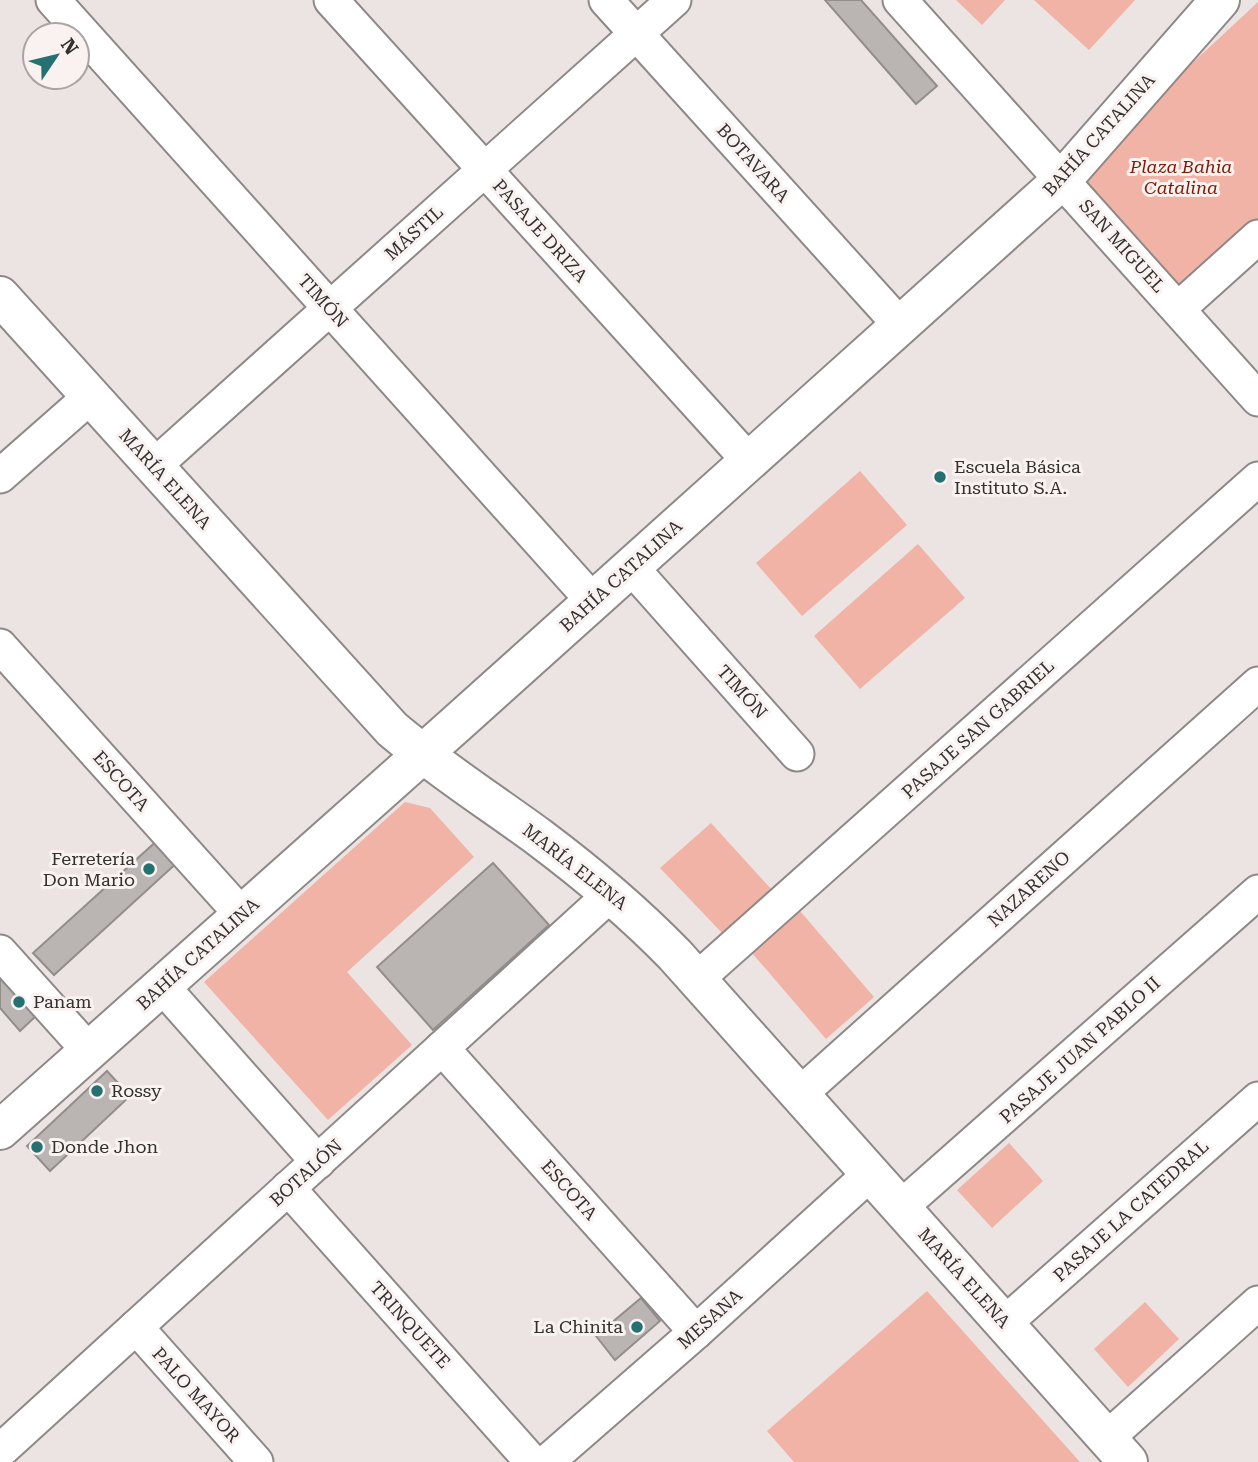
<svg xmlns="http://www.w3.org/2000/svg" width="1258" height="1462" viewBox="0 0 1258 1462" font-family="'Roboto Serif',serif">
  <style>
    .green { fill: #f1b3a6 }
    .building { fill: #bab4b2; stroke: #938d8c; stroke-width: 2 }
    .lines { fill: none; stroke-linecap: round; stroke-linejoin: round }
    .street-casing { stroke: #8e8887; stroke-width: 37 }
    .secondary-casing { stroke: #8e8887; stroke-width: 42 }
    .street { stroke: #fff; stroke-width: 33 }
    .secondary { stroke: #fff; stroke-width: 38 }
    .poi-dot { fill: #257071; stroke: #f9f2f0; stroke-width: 2.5 }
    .labels { text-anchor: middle; stroke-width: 6; stroke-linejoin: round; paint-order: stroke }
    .street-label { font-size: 18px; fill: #333030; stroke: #f9f2f0 }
    .park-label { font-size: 18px; font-style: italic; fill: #801805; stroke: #f9f2f0 }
    .poi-label { font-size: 18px; fill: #333030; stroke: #f9f2f0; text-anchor: start }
  </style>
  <rect width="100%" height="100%" fill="#ebe4e3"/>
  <g class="green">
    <polygon points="956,0 1005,0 982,25"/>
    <polygon points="1034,0 1135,0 1089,50"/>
    <polygon points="1258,2 1258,224 1183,294 1072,175"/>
    <polygon points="860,471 907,525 802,616 756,563"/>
    <polygon points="918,544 965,598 860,689 814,636"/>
    <polygon points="405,802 430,808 474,857 347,972 412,1045 328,1120 204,982"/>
    <polygon points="711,823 773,891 724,935 660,868"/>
    <polygon points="800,911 874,997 826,1039 752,953"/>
    <polygon points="1009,1143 1043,1181 992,1228 957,1190"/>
    <polygon points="927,1291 1080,1462 794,1462 767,1431"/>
    <polygon points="1145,1302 1179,1339 1128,1387 1094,1349"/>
  </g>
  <g class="building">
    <polygon points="825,0 861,0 937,86 916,104"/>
    <polygon points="160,838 180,860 54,975 33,953"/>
    <polygon points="493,863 549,925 433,1030 377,967"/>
    <polygon points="0,971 38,1014 20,1031 0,1008"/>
    <polygon points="107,1071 130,1096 50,1171 27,1146"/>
    <polygon points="641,1298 660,1321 615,1360 596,1336"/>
  </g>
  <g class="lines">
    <defs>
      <g id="street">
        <polyline points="53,0 593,601"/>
        <polyline points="331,0 749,461"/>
        <polyline points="606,0 900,325"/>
        <polyline points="900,0 1258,399"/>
        <polyline points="1178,309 1258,237"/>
        <polyline points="154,466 674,0"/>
        <polyline points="0,476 91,396"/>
        <polyline points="631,567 797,754"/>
        <polyline points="0,646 242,915"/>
        <polyline points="0,952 89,1051"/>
        <polyline points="697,979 1258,479"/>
        <polyline points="162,986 318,1162"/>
        <polyline points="442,1048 696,1332"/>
        <polyline points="800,1094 1258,684"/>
        <polyline points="288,1188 532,1462"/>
        <polyline points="901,1207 1258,892"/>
        <polyline points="1005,1323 1258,1099"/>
        <polyline points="136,1327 256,1462"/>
        <polyline points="1107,1438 1258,1303"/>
        <polyline points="0,1451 611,894"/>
        <polyline points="547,1462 696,1332 871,1173"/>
      </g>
      <g id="secondary">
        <path d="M0 296 392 729C439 769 491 802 540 838 588 874 633 912 675 955L1128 1462"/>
        <polyline points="0,1130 454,726 1062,180 1220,0"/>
      </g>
    </defs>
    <use href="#street" class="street-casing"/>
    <use href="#secondary" class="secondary-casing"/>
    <use href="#street" class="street"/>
    <use href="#secondary" class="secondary"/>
  </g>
  <g class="poi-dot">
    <circle cx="940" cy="477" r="7"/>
    <circle cx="149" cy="869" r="7"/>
    <circle cx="19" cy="1002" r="7"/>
    <circle cx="97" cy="1091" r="7"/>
    <circle cx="37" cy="1147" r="7"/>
    <circle cx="637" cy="1327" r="7"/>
  </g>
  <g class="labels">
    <g class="street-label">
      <text transform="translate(1099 135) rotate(-48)" y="6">BAHÍA CATALINA</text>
      <text transform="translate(753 163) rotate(48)" y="6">BOTAVARA</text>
      <text transform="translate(540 231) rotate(48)" y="6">PASAJE DRIZA</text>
      <text transform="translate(414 233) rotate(-42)" y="6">MÁSTIL</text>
      <text transform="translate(1122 246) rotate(48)" y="6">SAN MIGUEL</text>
      <text transform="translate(323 301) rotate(48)" y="6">TIMÓN</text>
      <text transform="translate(165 479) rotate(48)" y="6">MARÍA ELENA</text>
      <text transform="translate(621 576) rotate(-42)" y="6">BAHÍA CATALINA</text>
      <text transform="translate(742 692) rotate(48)" y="6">TIMÓN</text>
      <text transform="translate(978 729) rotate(-42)" y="6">PASAJE SAN GABRIEL</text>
      <text transform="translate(121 781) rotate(48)" y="6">ESCOTA</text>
      <text transform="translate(575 867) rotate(38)" y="6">MARÍA ELENA</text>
      <text transform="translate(1029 889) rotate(-42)" y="6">NAZARENO</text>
      <text transform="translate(198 954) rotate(-42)" y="6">BAHÍA CATALINA</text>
      <text transform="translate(1080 1050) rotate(-42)" y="6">PASAJE JUAN PABLO II</text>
      <text transform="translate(306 1173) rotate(-42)" y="6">BOTALÓN</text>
      <text transform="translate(569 1190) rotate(48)" y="6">ESCOTA</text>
      <text transform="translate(1131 1211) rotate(-42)" y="6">PASAJE LA CATEDRAL</text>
      <text transform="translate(964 1278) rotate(48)" y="6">MARÍA ELENA</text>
      <text transform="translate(710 1319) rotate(-42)" y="6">MESANA</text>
      <text transform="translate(410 1325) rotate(48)" y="6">TRINQUETE</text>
      <text transform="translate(196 1395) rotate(48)" y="6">PALO MAYOR</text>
    </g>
    <g class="park-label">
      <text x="1181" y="173">Plaza Bahia<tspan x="1181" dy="21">Catalina</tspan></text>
    </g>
    <g class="poi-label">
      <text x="954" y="473">Escuela Básica<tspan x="954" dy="21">Instituto S.A.</tspan></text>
      <text x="135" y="865" text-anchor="end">Ferretería<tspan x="135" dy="21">Don Mario</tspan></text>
      <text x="33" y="1008">Panam</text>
      <text x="111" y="1097">Rossy</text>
      <text x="51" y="1153">Donde Jhon</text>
      <text x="623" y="1333" text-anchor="end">La Chinita</text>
    </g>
  </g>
  <g transform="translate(56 56) rotate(55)"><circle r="33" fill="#f9f2f0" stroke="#aaa4a3" stroke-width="2"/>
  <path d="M0-5L12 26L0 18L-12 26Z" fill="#257071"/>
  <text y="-10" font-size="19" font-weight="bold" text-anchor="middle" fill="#333030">N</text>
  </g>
</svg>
